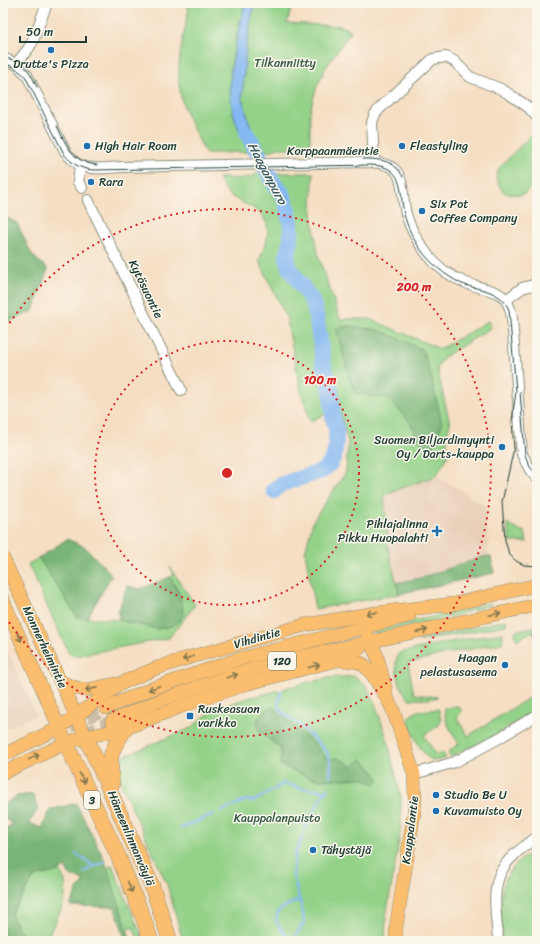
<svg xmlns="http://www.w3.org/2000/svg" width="540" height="944" viewBox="0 0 540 944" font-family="Sriracha,sans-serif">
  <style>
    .built { fill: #e9cfb8 }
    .green { fill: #94d289; stroke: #5a885e }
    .forest { fill: #77b475; stroke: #4b7854 }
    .water { fill: #84b8f2; stroke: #527a93 }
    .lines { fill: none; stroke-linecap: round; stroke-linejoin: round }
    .stream { stroke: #84b8f2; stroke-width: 2.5 }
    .river { stroke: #84b8f2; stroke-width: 16 }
    .major-tunnel { stroke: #cabea6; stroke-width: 13; stroke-dasharray: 13 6; stroke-linecap: butt }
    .minor-casing { stroke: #8a8e7c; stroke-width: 12 }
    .major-casing { stroke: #8a8e7c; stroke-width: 14 }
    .highway-casing { stroke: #8a8e7c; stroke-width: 16 }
    .minor { stroke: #fff; stroke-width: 10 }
    .major { stroke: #fbbd6e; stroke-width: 13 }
    .highway { stroke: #fbbd6e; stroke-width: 15 }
    .tram { stroke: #1f3d34; stroke-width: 1 }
    .oneway { stroke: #82774e }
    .ring { fill: none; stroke: #d62828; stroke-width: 2; stroke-dasharray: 2 4 }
    .poi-dot { fill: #1f6fb2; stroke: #fbf7ec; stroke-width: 1.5 }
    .labels { text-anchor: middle; stroke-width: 3; stroke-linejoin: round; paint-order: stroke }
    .shield { fill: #fbf7ec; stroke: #61756b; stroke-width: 1 }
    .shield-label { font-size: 11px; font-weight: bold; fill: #1f3d34 }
    .park-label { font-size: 12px; fill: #365b45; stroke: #fbf7ec }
    .poi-label { font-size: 12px; fill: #1f3d34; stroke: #fbf7ec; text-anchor: start }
    .street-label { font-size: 12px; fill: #1f3d34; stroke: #fbf7ec }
    .water-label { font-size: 13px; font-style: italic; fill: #385c64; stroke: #fbf7ec }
    .centre { fill: #d62828; stroke: #fbf7ec; stroke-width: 2 }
    .ring-label { font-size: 12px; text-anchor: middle; font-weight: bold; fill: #d62828; stroke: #fbf7ec; stroke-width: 3; stroke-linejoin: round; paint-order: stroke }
  </style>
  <rect width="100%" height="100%" fill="#fbf7ec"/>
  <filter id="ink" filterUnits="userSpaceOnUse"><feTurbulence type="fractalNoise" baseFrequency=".025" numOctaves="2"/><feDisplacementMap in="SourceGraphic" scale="8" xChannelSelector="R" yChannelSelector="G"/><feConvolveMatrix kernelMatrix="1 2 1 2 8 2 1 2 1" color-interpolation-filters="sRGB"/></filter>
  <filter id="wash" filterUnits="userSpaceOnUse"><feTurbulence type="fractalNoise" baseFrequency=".012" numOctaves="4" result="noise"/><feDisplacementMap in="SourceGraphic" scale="16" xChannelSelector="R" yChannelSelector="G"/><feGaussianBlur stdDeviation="0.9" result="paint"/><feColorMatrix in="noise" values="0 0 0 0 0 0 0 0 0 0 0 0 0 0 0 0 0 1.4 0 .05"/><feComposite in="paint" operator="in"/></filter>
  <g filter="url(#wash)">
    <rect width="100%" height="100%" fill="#f5dec3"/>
    <g class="built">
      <polygon points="436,476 485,505 489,555 420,578 396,583 388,548 384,494"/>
      <polygon points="3,641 36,715 3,730"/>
    </g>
    <g class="green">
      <path d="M182 3H245C236 41 222 83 236 122 239 132 246 142 252 152L214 153 206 154C198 138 188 121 183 104 173 72 183 40 189 8Z"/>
      <polygon points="255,3 293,3 287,23 341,26 351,31 326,67 316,89 310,111 310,148 279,148 270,151 262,151 249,122 242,98 246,48 252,15"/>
      <polygon points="537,129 537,181 525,193 520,195 505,193 502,190 496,178 499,168"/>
      <path d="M258 173H313L312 213 318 255 340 319H370L440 349 488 321 491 328 444 357 437 368 450 424 447 433V457L436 476 384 494 388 547 399 594 315 609 305 552 313 521 346 472 348 442 339 408 310 421 301 391 286 317 259 261C267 242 276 223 253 208 246 204 238 201 231 196 225 192 222 184 218 178 232 177 245 182 258 173Z"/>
      <polygon points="507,523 518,530 525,532 527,542 510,542"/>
      <polygon points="39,558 77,617 119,620 157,629 179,593 170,577 174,575 170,567 195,605 169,638 75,656 69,654 28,564"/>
      <polygon points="491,603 491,605 439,620 377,634 375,633 376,630"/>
      <polygon points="506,620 507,625 422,641 418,640"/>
      <polygon points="537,626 537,639 532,631 517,640 515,637 515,631"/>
      <path d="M503 633 502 643 445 654 408 663 414 694 438 697C430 700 418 699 409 699 400 690 391 663 399 653L442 643Z"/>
      <polygon points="354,676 360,680 368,688 374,701 387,738 401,797 401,824 398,847 386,917 385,941 183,941 167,884 118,778 116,768 123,766 122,757 191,728 204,717 216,709 244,699 276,691 281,691 285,688 327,678"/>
      <path d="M537 693V710L494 736 450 757 448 752 459 744C453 734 443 720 445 708L458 706 462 711 457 718 468 736Z"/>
      <path d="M437 709 439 710 441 721 438 726 424 735 436 755 442 752 446 758C440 760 436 762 430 759 422 754 408 727 408 717L418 711Z"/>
      <path d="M537 847V941H502C501 920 497 892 509 873 516 862 528 855 537 847Z"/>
      <polygon points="112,865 144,941 139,941 133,927 127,930 107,868"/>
      <path d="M60 870C62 874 64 878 65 882 69 901 54 924 45 941H25L11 915 34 877Z"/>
    </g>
    <g class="forest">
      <polygon points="3,216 17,223 32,255 48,269 33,311 3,324"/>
      <polygon points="351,326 378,330 422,349 430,371 442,424 434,445 427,452 408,420 387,398 357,394 351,383 336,328"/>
      <polygon points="67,539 85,547 112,575 87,618 77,617 39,558"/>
      <polygon points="486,556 491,557 494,573 399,594 396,583 420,578"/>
      <polygon points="170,577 179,593 183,610 183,615 179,621 172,626 157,629 119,620 118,612 127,586 140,589"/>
      <polygon points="273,707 315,744 327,759 338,758 352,766 362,759 380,779 375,784 362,778 321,780 308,777 280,765 281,754 280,748 259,731 257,720 266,710"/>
      <polygon points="33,794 38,809 29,823 42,828 50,810 76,803 105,861 131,941 126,941 115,907 70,906 78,888 83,884 82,879 70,876 65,867 59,871 34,877 11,915 25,941 3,941 3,831 13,825 3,817 3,805 17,796"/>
    </g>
    <path class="water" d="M245 3H255L252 15 246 48 242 98 249 122 262 151 252 152C246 142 239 132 236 122 222 83 237 41 245 3Z"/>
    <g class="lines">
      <g class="stream">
        <polyline points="281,691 278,705 280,710 302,727 327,752 331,764 330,777"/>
        <polyline points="222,811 246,800 253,801 260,798 284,783 300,788 325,791"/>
        <polyline points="181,828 214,814"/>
        <polyline points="76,854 94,866"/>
        <polyline points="84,872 94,866 104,862"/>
        <polyline points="292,941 304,923 303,913 293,875 295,855 308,821 314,812 317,805 328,788"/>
        <path d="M292 941C286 935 270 921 279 911 283 906 293 903 299 900"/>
      </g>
      <polyline class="river" points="247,133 273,182 283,194 286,203 291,224 291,240 287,256 289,267 312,301 316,315 324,366 331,390 333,418 336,429 336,444 334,456 329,465 322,471 282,484 274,489 274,491"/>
    </g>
  </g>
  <g filter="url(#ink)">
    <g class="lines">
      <g class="major-tunnel">
        <polyline points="70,726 106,708"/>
        <polyline points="85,734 112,721"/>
      </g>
      <defs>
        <g id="minor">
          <path d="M3 58 16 64 27 75 65 151C80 174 99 168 122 167L367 162C409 163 399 184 406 214 410 229 418 242 427 254 437 267 451 277 466 283 489 292 508 287 512 318L522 454 530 470 537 478"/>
          <polyline points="16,64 28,49 33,41 47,3"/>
          <polyline points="374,162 372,123 374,116 379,109 433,59 446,57 454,61 470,77 501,89 512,96 528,107 537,117"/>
          <polyline points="80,166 78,182 82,188"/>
          <polyline points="88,200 181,390"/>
          <polyline points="506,300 522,288 537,284"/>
          <polyline points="414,774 455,762 501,737 537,715"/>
          <path d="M498 941C497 918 490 889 503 868 511 855 525 846 537 837"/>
        </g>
        <g id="major">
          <polyline points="3,558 86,737"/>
          <polyline points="3,600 63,736"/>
          <polyline points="445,606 537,585"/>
          <polyline points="367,635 377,656 386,690"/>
          <polyline points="339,660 354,661 363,664 372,674 388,700 393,710 414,774 415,800 414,813 396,928 396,941"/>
          <path d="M62 682C89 695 89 688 116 684"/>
          <polyline points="106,708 151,689 239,659 409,616"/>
          <polyline points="112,721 156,702 195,688 242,672 291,659 537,605"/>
          <polyline points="3,755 59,728 122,683 154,669 191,657 305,625 375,613 453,604"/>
          <polyline points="3,773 66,743 86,737 126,728 185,705 246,684 337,660 360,648"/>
        </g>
        <g id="highway">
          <polyline points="86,737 152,886 170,941"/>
          <polyline points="66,743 118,856 143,917 151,941"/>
          <path d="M112 785C109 757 109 751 126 728"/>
        </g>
      </defs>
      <use href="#minor" class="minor-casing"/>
      <use href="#major" class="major-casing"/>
      <use href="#highway" class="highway-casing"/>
      <use href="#minor" class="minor"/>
      <use href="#major" class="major"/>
      <use href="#highway" class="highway"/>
      <g class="tram">
        <path d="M3 58C23 60 29 69 37 87"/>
        <path d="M3 63 14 67 25 76 64 154C72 164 79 168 92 170L371 165C405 166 399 190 404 214 407 226 413 239 421 250 431 264 445 275 460 283 478 291 500 288 509 310L516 391 512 421 514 448 502 502 505 540 509 554 516 561 524 565 537 566"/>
        <path d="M57 126C66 145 73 163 97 165"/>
        <path d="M363 159C380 159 395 160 403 177"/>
        <polyline points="520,392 525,455 530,467 537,475"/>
      </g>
    </g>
    <defs><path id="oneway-shaft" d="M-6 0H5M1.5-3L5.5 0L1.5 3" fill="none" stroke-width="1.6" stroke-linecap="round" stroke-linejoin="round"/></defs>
    <g class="oneway">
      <use href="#oneway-shaft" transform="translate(372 613) rotate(172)"/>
      <use href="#oneway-shaft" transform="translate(495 614) rotate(-12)"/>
      <use href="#oneway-shaft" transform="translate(422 631) rotate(-13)"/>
      <use href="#oneway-shaft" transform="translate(19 636) rotate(66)"/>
      <use href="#oneway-shaft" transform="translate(188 658) rotate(162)"/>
      <use href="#oneway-shaft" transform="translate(314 666) rotate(-14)"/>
      <use href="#oneway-shaft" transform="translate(232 676) rotate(-18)"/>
      <use href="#oneway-shaft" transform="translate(154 688) rotate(159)"/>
      <use href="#oneway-shaft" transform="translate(91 689) rotate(169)"/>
      <use href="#oneway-shaft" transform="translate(34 757) rotate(-26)"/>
      <use href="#oneway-shaft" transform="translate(82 778) rotate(65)"/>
      <use href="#oneway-shaft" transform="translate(130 887) rotate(68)"/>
    </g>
  </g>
  <g class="ring">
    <circle cx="227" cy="473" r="132"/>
    <path d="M3 333A264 264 0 1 1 3 613"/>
  </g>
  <g class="poi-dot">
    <circle cx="51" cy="50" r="4"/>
    <circle cx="87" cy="146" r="4"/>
    <circle cx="402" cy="146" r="4"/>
    <circle cx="91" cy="182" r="4"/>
    <circle cx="422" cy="211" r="4"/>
    <circle cx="502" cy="447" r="4"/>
    <path d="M435 525h4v4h4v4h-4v4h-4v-4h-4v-4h4z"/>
    <circle cx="505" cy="665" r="4"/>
    <rect x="186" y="712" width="8" height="8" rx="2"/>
    <circle cx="436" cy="795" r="4"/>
    <circle cx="436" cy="811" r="4"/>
    <circle cx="313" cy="850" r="4"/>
  </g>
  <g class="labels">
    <g class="shield">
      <rect x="268" y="652" width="28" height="18" rx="3"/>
      <rect x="84" y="791" width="16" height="18" rx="3"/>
    </g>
    <g class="shield-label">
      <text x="282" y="665">120</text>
      <text x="92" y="804">3</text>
    </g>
    <g class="park-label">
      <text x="285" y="67">Tilkanniitty</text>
      <text x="277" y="822">Kauppalanpuisto</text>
    </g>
    <g class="poi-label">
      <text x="51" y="68" text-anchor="middle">Drutte's Pizza</text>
      <text x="95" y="150">High Hair Room</text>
      <text x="410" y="150">Fleastyling</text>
      <text x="99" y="186">Rara</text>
      <text x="430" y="208">Six Pot<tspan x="430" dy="14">Coffee Company</tspan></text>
      <text x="494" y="444" text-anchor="end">Suomen Biljardimyynti<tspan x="494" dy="14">Oy / Darts-kauppa</tspan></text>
      <text x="428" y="528" text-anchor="end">Pihlajalinna<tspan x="428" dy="14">Pikku Huopalahti</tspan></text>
      <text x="497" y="662" text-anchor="end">Haagan<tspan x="497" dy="14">pelastusasema</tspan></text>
      <text x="198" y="713">Ruskeasuon<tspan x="198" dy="14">varikko</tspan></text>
      <text x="444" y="799">Studio Be U</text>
      <text x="444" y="815">Kuvamuisto Oy</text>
      <text x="321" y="854">Tähystäjä</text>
    </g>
    <g class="street-label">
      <text x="333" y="155">Korppaanmäentie</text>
      <text transform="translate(146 289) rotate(64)" y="4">Kytösuontie</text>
      <text transform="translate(257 638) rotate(-16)" y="4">Vihdintie</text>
      <text transform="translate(45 647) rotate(65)" y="4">Mannerheimintie</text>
      <text transform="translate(410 830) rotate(-83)" y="4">Kauppalantie</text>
      <text transform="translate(131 838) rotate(67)" y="4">Hämeenlinnanväylä</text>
    </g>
    <g class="water-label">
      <text transform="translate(268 173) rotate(62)" y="5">Haaganpuro</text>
    </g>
  </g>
  <circle cx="227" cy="473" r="6" class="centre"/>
  <g class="ring-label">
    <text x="414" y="291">200 m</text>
    <text x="320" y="384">100 m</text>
  </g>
  <rect width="540" height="944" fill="none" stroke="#fbf7ec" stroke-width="16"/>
  <path d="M20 36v6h66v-6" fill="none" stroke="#1f3d34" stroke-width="2"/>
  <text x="26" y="36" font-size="12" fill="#1f3d34" stroke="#fbf7ec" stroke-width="3" paint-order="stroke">50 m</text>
</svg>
